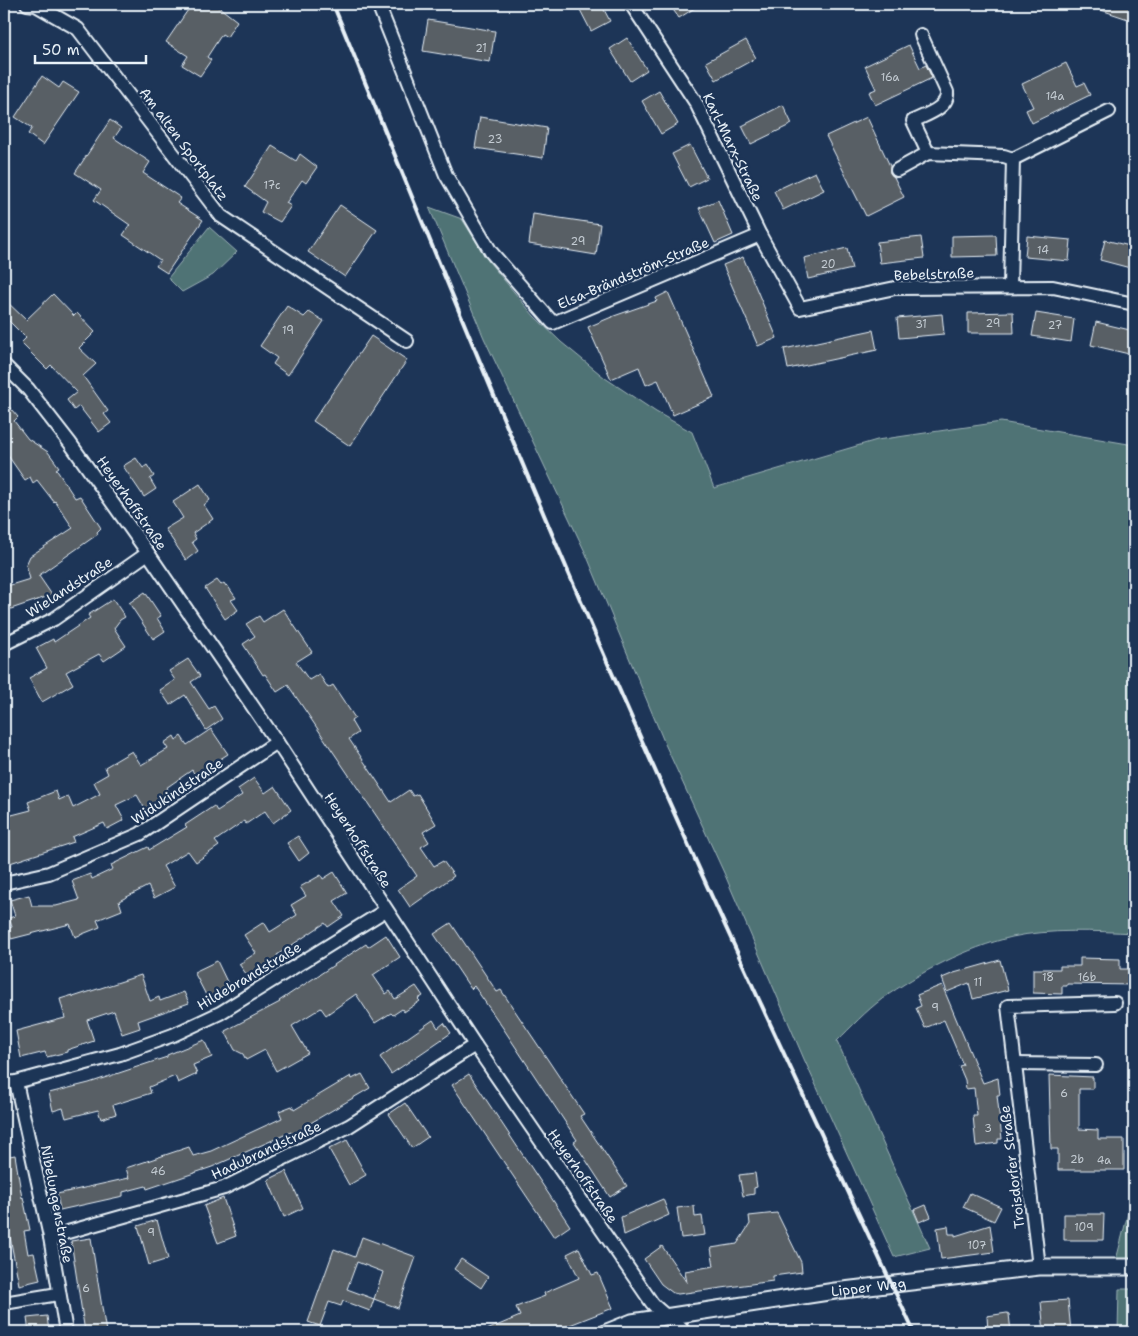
<svg xmlns="http://www.w3.org/2000/svg" width="1138" height="1336" viewBox="0 0 1138 1336" font-family="'Shantell Sans',sans-serif">
  <style>
    .green { fill: #4f7375; stroke: #9cb2b6 }
    .building { fill: #595f65; stroke: #e8f1f8; fill-rule: evenodd }
    .lines { fill: none; stroke-linecap: round; stroke-linejoin: round }
    .minor-casing { stroke: #e8f1f8; stroke-width: 16 }
    .tertiary-casing { stroke: #e8f1f8; stroke-width: 19 }
    .minor { stroke: #1d3557; stroke-width: 12 }
    .tertiary { stroke: #1d3557; stroke-width: 15 }
    .rail { stroke: #e8f1f8; stroke-width: 4 }
    .labels { text-anchor: middle; stroke-width: 5; stroke-linejoin: round; paint-order: stroke }
    .number-label { font-size: 11px; fill: #c4ccd3 }
    .street-label { font-size: 14px; fill: #e8f1f8; stroke: #1d3557 }
  </style>
  <rect width="100%" height="100%" fill="#1d3557"/>
  <filter id="ink" filterUnits="userSpaceOnUse"><feTurbulence type="fractalNoise" baseFrequency=".02" numOctaves="2"/><feDisplacementMap in="SourceGraphic" scale="10" xChannelSelector="R" yChannelSelector="G"/><feConvolveMatrix kernelMatrix="1 2 1 2 8 2 1 2 1" color-interpolation-filters="sRGB"/></filter>
  <g filter="url(#ink)">
    <g class="green">
      <path d="M429 207 462 219 489 262 534 316 561 342 605 378 656 412 692 432 714 488 877 440 1001 422 1134 445V933C1097 931 1048 929 1012 937 966 948 920 972 882 999 866 1011 851 1027 837 1041L930 1248 894 1257 804 1059 725 875 665 744 586 554 484 338Z"/>
      <polygon points="209,227 237,252 213,275 182,292 168,278"/>
      <polygon points="1134,1190 1134,1265 1115,1264"/>
      <polygon points="1119,1289 1134,1289 1134,1332 1118,1332"/>
    </g>
    <g class="building">
      <polygon points="192,4 215,4 237,21 227,37 222,34 207,57 211,60 200,76 182,65 188,56 166,42"/>
      <polygon points="577,4 601,4 610,21 591,31"/>
      <polygon points="669,4 701,4 679,18"/>
      <polygon points="1090,4 1134,4 1134,21 1089,6"/>
      <polygon points="428,20 495,31 490,62 423,51"/>
      <polygon points="627,38 647,70 630,81 610,49"/>
      <polygon points="746,40 756,58 716,80 706,62"/>
      <polygon points="909,45 920,68 926,65 932,78 875,105 869,92 876,89 865,66"/>
      <polygon points="1066,63 1077,86 1084,83 1090,95 1032,123 1026,110 1033,107 1022,84"/>
      <polygon points="42,76 59,88 63,82 79,92 43,145 28,134 32,128 15,117"/>
      <polygon points="659,91 678,124 661,134 642,101"/>
      <polygon points="783,105 792,124 751,144 742,126"/>
      <polygon points="480,117 547,128 543,158 475,148"/>
      <polygon points="867,117 890,166 890,173 894,177 904,197 866,216 826,136"/>
      <polygon points="110,120 121,128 114,138 150,162 143,173 181,198 177,203 203,220 167,273 156,266 160,260 123,235 130,225 94,200 101,190 75,173"/>
      <polygon points="690,145 707,178 689,187 672,154"/>
      <polygon points="272,146 296,161 300,154 317,167 306,183 302,180 286,203 291,206 280,222 261,212 266,202 245,187"/>
      <polygon points="815,172 824,190 783,210 774,191"/>
      <polygon points="718,200 733,235 715,243 699,208"/>
      <polygon points="340,205 377,230 345,277 308,252"/>
      <polygon points="533,214 600,224 596,255 529,244"/>
      <polygon points="996,235 997,256 952,257 952,236"/>
      <polygon points="1027,236 1071,240 1069,261 1025,257"/>
      <polygon points="921,237 924,258 880,263 877,242"/>
      <polygon points="1105,240 1134,247 1134,269 1100,260"/>
      <polygon points="847,248 852,269 808,279 804,258"/>
      <polygon points="743,257 777,338 758,346 723,265"/>
      <polygon points="668,292 714,397 673,415 658,380 646,385 639,367 611,379 588,327 614,316 657,301 656,298"/>
      <polygon points="53,294 74,316 77,313 95,332 79,348 96,364 83,376 108,411 104,414 111,423 99,432 79,406 74,410 67,400 77,392 51,365 47,369 21,343 26,338 4,316 4,299 26,320"/>
      <polygon points="287,306 304,317 309,312 324,321 288,375 273,364 277,358 260,346"/>
      <polygon points="1013,312 1014,333 968,333 968,313"/>
      <polygon points="1036,313 1074,319 1071,342 1032,336"/>
      <polygon points="942,314 944,334 899,338 897,318"/>
      <polygon points="1096,322 1134,331 1129,354 1091,345"/>
      <polygon points="873,330 877,350 788,369 784,349"/>
      <polygon points="371,336 407,360 350,446 313,421"/>
      <polygon points="4,401 18,417 14,421 28,439 48,452 59,467 56,469 75,498 80,496 101,528 97,532 98,534 38,576 39,576 52,595 8,610 4,596 4,587 30,579 26,565 30,556 73,528 55,501 54,502 37,480 33,483 30,477 25,480 4,450"/>
      <polygon points="136,458 143,468 147,465 154,476 150,479 156,489 144,497 123,466"/>
      <polygon points="200,484 210,500 204,505 213,519 193,533 196,539 192,542 198,551 186,560 165,529 183,518 173,502"/>
      <polygon points="217,580 221,585 224,583 226,586 227,585 236,598 231,600 238,610 225,619 205,588"/>
      <polygon points="145,592 161,616 157,618 165,631 153,639 129,603"/>
      <polygon points="113,599 125,617 120,620 114,628 126,646 104,661 99,654 66,672 73,684 42,702 29,678 47,668 36,648 53,639 54,642 90,618 88,615"/>
      <polygon points="283,609 312,652 296,662 309,680 319,674 328,688 333,685 355,718 351,721 358,733 349,739 391,802 409,790 413,796 418,794 436,824 423,832 429,842 421,847 434,866 443,861 454,876 410,907 398,889 417,876 288,685 277,692 265,674 263,675 243,644 255,636 246,624 259,616 263,622"/>
      <polygon points="188,659 200,676 191,682 209,709 214,706 222,719 206,730 185,695 170,705 160,690 175,680 169,671"/>
      <polygon points="211,729 228,754 195,775 192,770 166,788 169,794 145,809 137,795 116,805 124,820 107,829 104,823 72,837 74,842 4,865 4,817 31,810 28,802 56,791 59,800 68,796 73,808 100,794 94,782 108,774 105,767 132,751 141,765 168,749 164,743 174,736 176,740 181,736 187,745"/>
      <polygon points="254,778 265,793 275,786 291,810 273,823 265,811 246,824 244,821 215,841 219,846 196,862 188,851 163,866 175,887 154,898 148,886 119,901 122,910 97,920 100,927 75,937 70,924 11,939 9,928 12,927 9,918 15,916 10,900 29,895 32,906 56,906 79,900 72,881 90,874 92,879 113,869 111,865 148,847 149,850 187,827 185,825 214,806 217,811 242,795 238,789"/>
      <polygon points="298,836 309,853 299,861 287,843"/>
      <polygon points="334,872 347,893 334,901 344,916 328,927 325,923 277,955 279,959 249,978 239,964 256,953 244,935 264,922 270,932 297,915 291,905 306,896 300,887 321,875 323,879"/>
      <polygon points="451,923 497,992 501,990 548,1060 584,1114 580,1116 627,1186 610,1197 574,1142 577,1140 503,1028 474,986 471,989 434,934"/>
      <polygon points="386,935 400,957 373,975 386,994 390,991 395,999 416,986 423,996 418,999 420,1001 404,1012 402,1009 393,1015 391,1013 375,1023 356,994 326,1015 321,1008 292,1026 308,1053 276,1071 265,1050 246,1060 243,1054 235,1050 225,1031 280,1002 279,1001 366,944 368,947"/>
      <polygon points="1080,958 1120,959 1120,969 1134,969 1134,985 1067,984 1067,986 1062,986 1062,994 1033,993 1033,969 1060,969 1060,966 1080,966"/>
      <polygon points="1000,960 1008,990 973,999 969,983 947,992 942,978 954,973"/>
      <polygon points="217,961 230,988 208,999 194,972"/>
      <polygon points="141,975 150,1001 159,997 160,1001 184,992 189,1003 138,1021 140,1028 122,1034 114,1011 87,1020 94,1041 67,1050 67,1052 47,1057 45,1052 21,1058 16,1031 65,1018 60,999 73,995 73,997"/>
      <polygon points="942,985 983,1083 998,1078 1000,1095 997,1095 1002,1139 998,1139 998,1143 976,1146 973,1116 977,1116 974,1088 966,1089 965,1080 959,1066 963,1065 944,1020 925,1028 916,1008 921,1006 917,995"/>
      <polygon points="433,1020 438,1028 444,1023 451,1033 391,1074 380,1057"/>
      <polygon points="204,1040 212,1057 193,1065 197,1074 178,1083 175,1076 149,1087 151,1093 113,1105 116,1114 101,1119 98,1110 66,1118 63,1108 53,1111 49,1093 89,1083 167,1057 167,1055"/>
      <polygon points="362,1074 370,1088 302,1128 304,1132 294,1137 291,1132 212,1167 147,1189 146,1186 123,1192 123,1196 60,1210 57,1194 129,1178 126,1168 189,1147 193,1156 211,1151 282,1118 279,1111 292,1106 294,1110 351,1076 352,1079"/>
      <polygon points="469,1074 570,1226 554,1237 452,1085"/>
      <polygon points="1049,1075 1093,1077 1093,1089 1079,1089 1079,1129 1098,1130 1098,1139 1124,1139 1124,1170 1058,1170 1058,1149 1051,1149"/>
      <polygon points="405,1103 428,1137 412,1148 389,1114"/>
      <polygon points="347,1140 366,1175 349,1185 329,1149"/>
      <polygon points="15,1155 22,1198 23,1197 30,1230 24,1231 28,1254 34,1253 40,1280 19,1285 4,1205 4,1157"/>
      <polygon points="286,1171 303,1208 284,1217 268,1180"/>
      <polygon points="755,1173 757,1187 754,1188 754,1194 743,1196 739,1175"/>
      <polygon points="970,1193 1001,1207 994,1221 963,1207"/>
      <polygon points="223,1198 236,1236 218,1243 204,1206"/>
      <polygon points="663,1199 669,1215 624,1235 621,1217"/>
      <polygon points="926,1205 931,1217 919,1222 914,1210"/>
      <polygon points="694,1206 695,1217 702,1216 705,1235 681,1238 677,1208"/>
      <polygon points="777,1213 801,1262 802,1272 773,1276 773,1281 678,1294 673,1293 661,1284 644,1259 662,1246 687,1283 685,1271 714,1266 711,1248 737,1244 750,1224 749,1216"/>
      <polygon points="1064,1214 1104,1214 1103,1240 1064,1240"/>
      <polygon points="157,1220 168,1259 149,1265 138,1226"/>
      <polygon points="990,1225 994,1252 941,1259 937,1228 948,1226 949,1234 955,1234 955,1236"/>
      <path d="M362 1237 416 1257 398 1308 374 1299 370 1311 343 1301 341 1306 329 1302 320 1326 308 1322 334 1249 355 1257ZM357 1262 383 1272 374 1299 347 1289Z"/>
      <polygon points="91,1238 96,1270 106,1332 85,1332 71,1241"/>
      <polygon points="579,1248 592,1275 598,1273 613,1308 552,1332 482,1332 520,1316 516,1307 545,1296 544,1293 579,1278 567,1254"/>
      <polygon points="461,1259 488,1277 481,1288 454,1269"/>
      <polygon points="1068,1300 1071,1332 1044,1332 1041,1302"/>
      <polygon points="1007,1313 1009,1314 1011,1332 988,1332 987,1316"/>
      <polygon points="47,1316 49,1332 29,1332 27,1318"/>
    </g>
    <g class="lines">
      <defs>
        <g id="minor">
          <polyline points="27,4 36,5 78,29 221,216 407,341"/>
          <polyline points="378,4 446,175 491,252 553,323 760,235"/>
          <polyline points="631,4 696,103 760,235 800,308 895,288 1053,287 1134,304"/>
          <path d="M921 35 947 92C949 108 925 115 913 121L928 153"/>
          <polyline points="897,170 928,153 1004,156 1013,159"/>
          <polyline points="1010,287 1013,159 1109,111"/>
          <path d="M4 365 28 389 70 443 148 553 277 742 475 1045 652 1303C661 1314 676 1321 684 1332"/>
          <polyline points="4,644 54,619 148,553"/>
          <polyline points="4,883 49,873 140,834 277,742"/>
          <polyline points="1015,1064 1096,1065"/>
          <polyline points="16,1082 50,1237 66,1332"/>
          <polyline points="4,1083 16,1082 120,1054 173,1035 220,1013 386,910"/>
          <polyline points="50,1237 224,1188 349,1126 475,1045"/>
          <polyline points="1039,1267 1008,1006 1115,1003"/>
          <polyline points="4,1303 58,1294"/>
        </g>
        <g id="tertiary">
          <path id="s1" d="M607 1332 632 1322 835 1291 1039 1267H1134"/>
        </g>
      </defs>
      <use href="#minor" class="minor-casing"/>
      <use href="#tertiary" class="tertiary-casing"/>
      <use href="#minor" class="minor"/>
      <use href="#tertiary" class="tertiary"/>
      <path class="rail" d="M333 4C410 192 487 382 567 569 677 826 795 1079 914 1332"/>
    </g>
  </g>
  <g class="labels">
    <g class="number-label">
      <text x="481" y="52">21</text>
      <text x="890" y="81">16a</text>
      <text x="1055" y="100">14a</text>
      <text x="495" y="143">23</text>
      <text x="272" y="189">17c</text>
      <text x="578" y="245">29</text>
      <text x="1043" y="254">14</text>
      <text x="828" y="268">20</text>
      <text x="993" y="327">29</text>
      <text x="921" y="328">31</text>
      <text x="1055" y="329">27</text>
      <text x="288" y="334">19</text>
      <text x="1048" y="981">18</text>
      <text x="1087" y="981">16b</text>
      <text x="978" y="986">11</text>
      <text x="935" y="1011">9</text>
      <text x="1064" y="1097">6</text>
      <text x="988" y="1132">3</text>
      <text x="1077" y="1163">2b</text>
      <text x="1104" y="1164">4a</text>
      <text x="158" y="1175">46</text>
      <text x="1084" y="1231">109</text>
      <text x="151" y="1236">9</text>
      <text x="977" y="1249">107</text>
      <text x="86" y="1292">6</text>
    </g>
    <g class="street-label">
      <text transform="translate(184 144) rotate(53)" y="5">Am alten Sportplatz</text>
      <text transform="translate(733 147) rotate(64)" y="5">Karl-Marx-Straße</text>
      <text transform="translate(633 273) rotate(-23)" y="5">Elsa-Brändström-Straße</text>
      <text transform="translate(934 274) rotate(-2)" y="5">Bebelstraße</text>
      <text transform="translate(132 503) rotate(55)" y="5">Heyerhoffstraße</text>
      <text transform="translate(69 587) rotate(-33)" y="5">Wielandstraße</text>
      <text transform="translate(177 791) rotate(-34)" y="5">Widukindstraße</text>
      <text transform="translate(358 840) rotate(57)" y="5">Heyerhoffstraße</text>
      <text transform="translate(249 976) rotate(-31)" y="5">Hildebrandstraße</text>
      <text transform="translate(266 1150) rotate(-25)" y="5">Hadubrandstraße</text>
      <text transform="translate(1012 1167) rotate(-97)" y="5">Troisdorfer Straße</text>
      <text transform="translate(583 1176) rotate(55)" y="5">Heyerhoffstraße</text>
      <text transform="translate(57 1204) rotate(79)" y="5">Nibelungenstraße</text>
      <text dy="5" stroke="none"><textPath href="#s1" startOffset="266">Lipper Weg</textPath></text>
    </g>
  </g>
  <rect width="1138" height="1336" fill="none" stroke="#1d3557" stroke-width="20"/>
  <rect x="10" y="10" width="1118" height="1316" fill="none" stroke="#e8f1f8" stroke-width="2" filter="url(#ink)"/>
  <path d="M35 55v8h111v-8" fill="none" stroke="#e8f1f8" stroke-width="2.5"/>
  <text x="42" y="55" font-size="15" fill="#e8f1f8" stroke="#1d3557" stroke-width="4" paint-order="stroke">50 m</text>
</svg>
